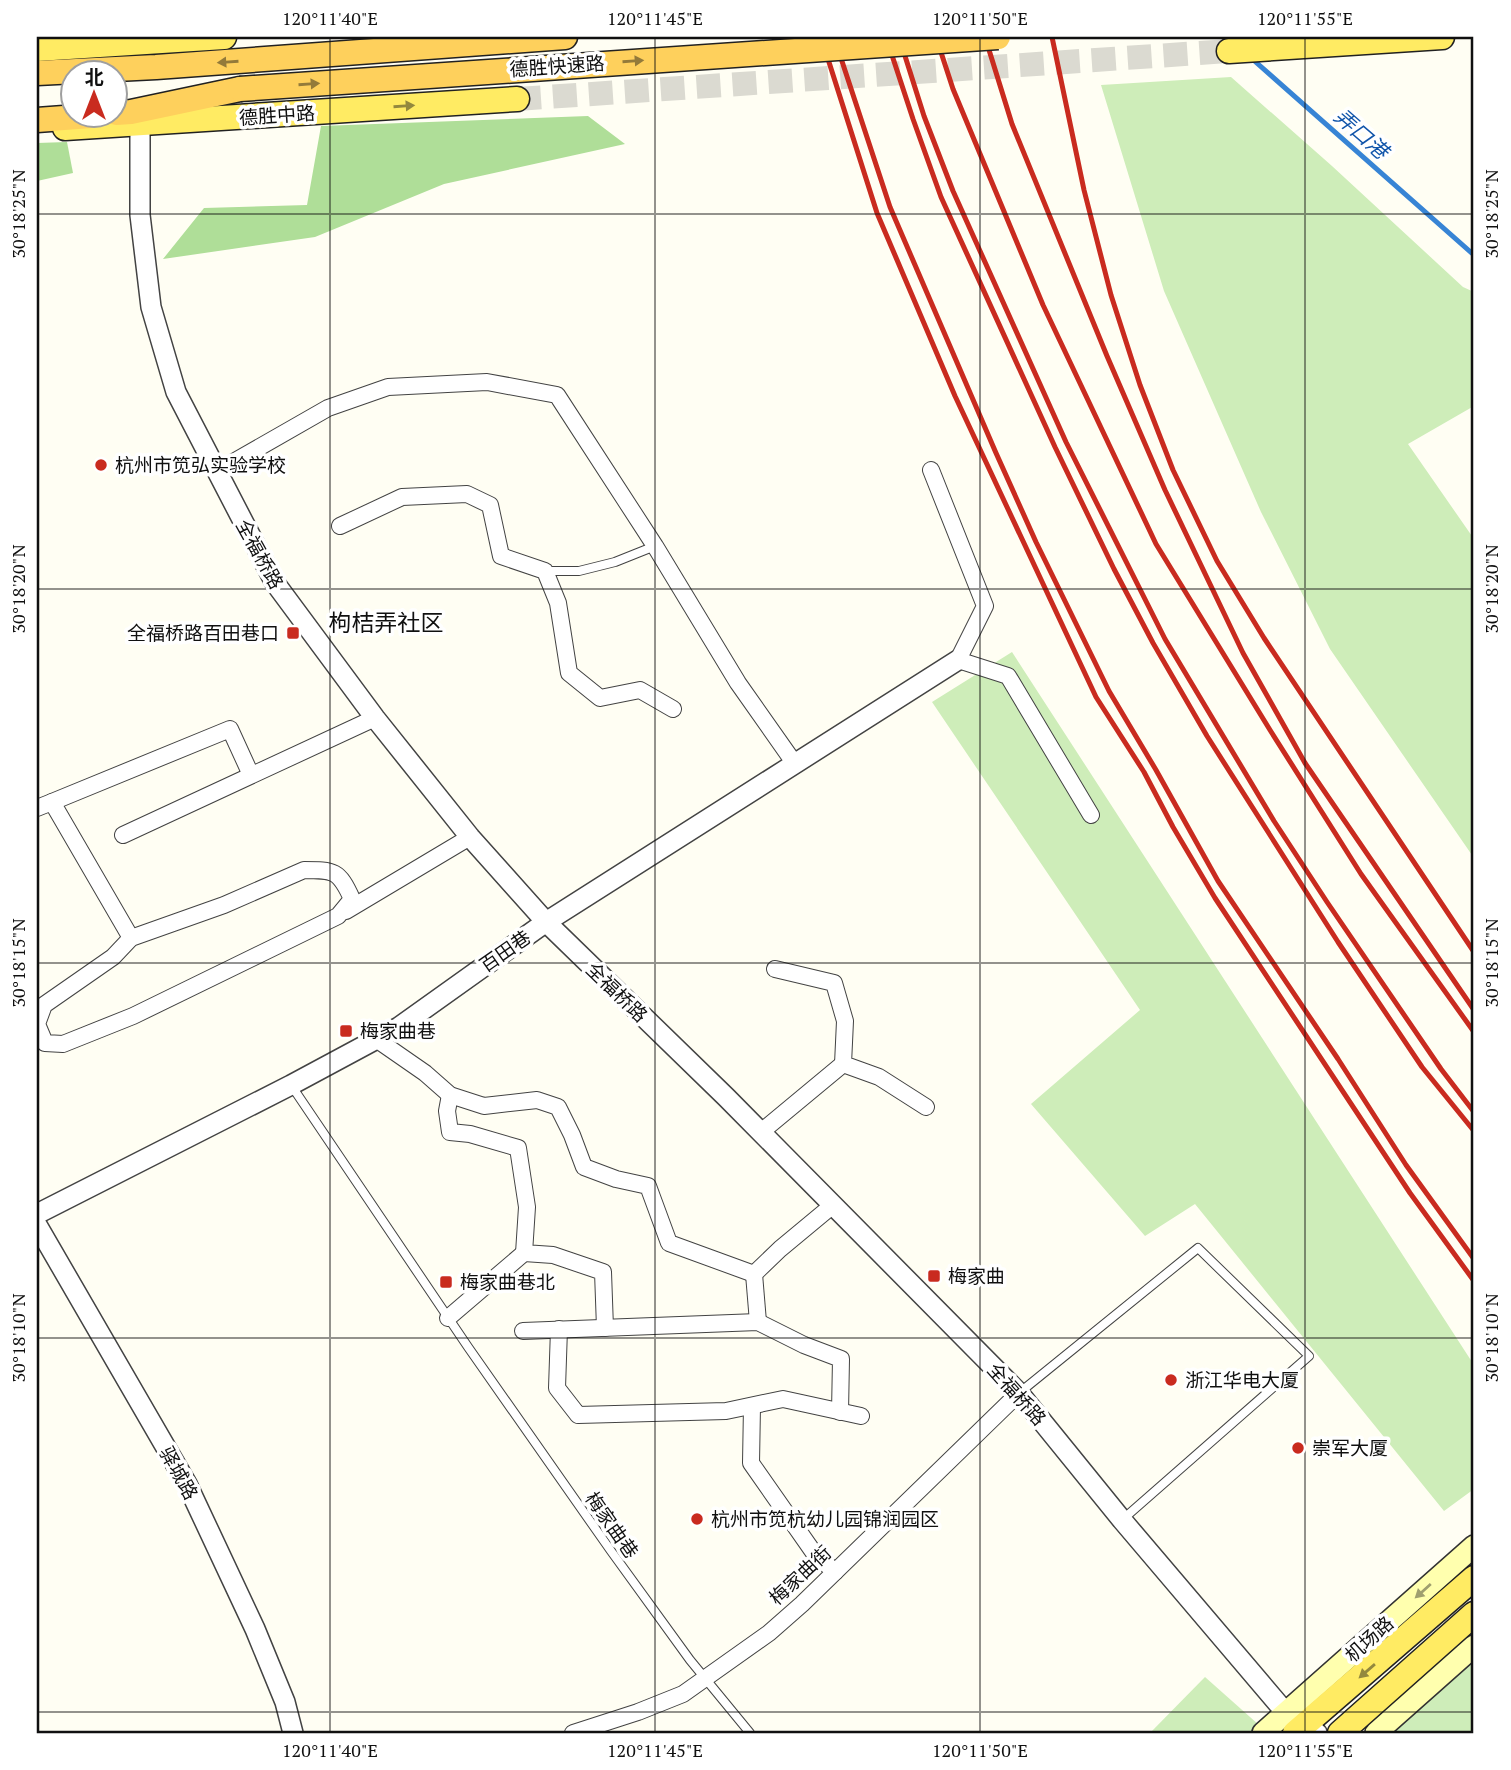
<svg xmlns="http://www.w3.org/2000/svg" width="1511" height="1770" viewBox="0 0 1511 1770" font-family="'PT Serif','Noto Sans SC',serif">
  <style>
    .green { fill: #ceedb9 }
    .forest { fill: #afde98 }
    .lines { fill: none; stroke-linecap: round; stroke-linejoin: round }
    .stream { stroke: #3784d5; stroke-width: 5 }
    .primary-tunnel { stroke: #dbdad1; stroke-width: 24; stroke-dasharray: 24 12; stroke-linecap: butt }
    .service-casing { stroke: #434343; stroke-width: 10 }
    .minor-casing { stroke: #434343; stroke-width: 18 }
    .tertiary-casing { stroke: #434343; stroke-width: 22 }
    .secondary-casing { stroke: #323232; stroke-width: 24 }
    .primary-casing { stroke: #212121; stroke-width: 27 }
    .trunk-casing { stroke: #212121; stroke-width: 27 }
    .service { stroke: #fff; stroke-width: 8 }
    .minor { stroke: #fff; stroke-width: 16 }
    .tertiary { stroke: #fff; stroke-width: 19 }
    .secondary { stroke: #ffffae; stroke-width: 21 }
    .primary { stroke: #ffeb63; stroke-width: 24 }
    .trunk { stroke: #fed05c; stroke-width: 24 }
    .rail { stroke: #c92b1f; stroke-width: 5 }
    .trunk-bridge-casing { stroke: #212121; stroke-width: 27; stroke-linecap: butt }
    .trunk-bridge { stroke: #fed05c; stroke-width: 24 }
    .oneway { fill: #937a3a }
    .oneway2 { fill: #93883e }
    .oneway3 { fill: #9f9f6f }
    .ticks { fill: none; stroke: #101010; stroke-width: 2; stroke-opacity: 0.45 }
    .poi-dot { fill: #c92b1f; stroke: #fff; stroke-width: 2.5 }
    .labels { text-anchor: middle; stroke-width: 7; stroke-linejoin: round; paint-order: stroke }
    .street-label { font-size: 19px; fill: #101010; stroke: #fff }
    .poi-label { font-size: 19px; fill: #101010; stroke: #fff; text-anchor: start }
    .water-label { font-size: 21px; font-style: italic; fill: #15a; stroke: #fff }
    .quarter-label { font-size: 23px; fill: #101010; stroke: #fff }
    .neatline { fill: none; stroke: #101010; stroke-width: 2.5 }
    .ticks-label { font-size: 18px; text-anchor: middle; fill: #101010 }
  </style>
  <rect width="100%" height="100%" fill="#fffef3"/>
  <g class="green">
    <polygon points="1231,77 1332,166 1463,287 1474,292 1474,406 1408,444 1474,539 1474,858 1330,649 1261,512 1164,291 1101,85"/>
    <polygon points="1012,652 1474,1365 1474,1489 1444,1511 1195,1204 1145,1236 1031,1104 1140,1010 932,702"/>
    <polygon points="1474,1650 1474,1733 1372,1733"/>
    <polygon points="1205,1677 1268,1733 1150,1733"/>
  </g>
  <g class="forest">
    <polygon points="588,116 625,144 444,184 315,237 163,259 204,208 307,205 321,126"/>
    <polygon points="67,142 73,173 37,181 37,143"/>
  </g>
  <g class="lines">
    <polyline class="stream" points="1250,57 1474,255"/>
    <polyline class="primary-tunnel" points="517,99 1229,51"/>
    <defs>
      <g id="service">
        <polyline points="545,571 579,571 615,562 655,546"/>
        <polyline points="291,1085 468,1347 611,1551 690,1660 750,1733"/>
        <polyline points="1019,1393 1198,1248 1309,1356 1122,1520"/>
      </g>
      <g id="minor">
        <polyline points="931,470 985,606 958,660 1008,676 1091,815"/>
        <polyline points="216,472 328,408 388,387 487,382 557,395 655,546 738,683 795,764"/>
        <polyline points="340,526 402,497 467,494 490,505 501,556 545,571 558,603 569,673 600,698 640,690 673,709"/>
        <polyline points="52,802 230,729 251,775"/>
        <polyline points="37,808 52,802 131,938"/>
        <polyline points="123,835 375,718"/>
        <path d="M304 870C334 870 339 870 352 899L338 916 133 1016 63 1044 45 1043 37 1024 44 1005 113 957 131 938 224 905Z"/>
        <polyline points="346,911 470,837"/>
        <polyline points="775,969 834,983 845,1021 843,1064 879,1077 926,1107"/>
        <polyline points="376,1039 425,1073 450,1095 484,1106 537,1100 558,1107 572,1135 584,1167 616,1179 648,1186 669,1243 754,1274 780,1249 833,1205"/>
        <polyline points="450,1095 447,1111 450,1132 470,1134 518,1148 527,1207 524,1253 553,1255 603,1272 605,1328"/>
        <polyline points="761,1132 843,1064"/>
        <polyline points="754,1274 758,1322"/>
        <polyline points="448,1318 524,1253"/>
        <polyline points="559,1329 557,1388 578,1415 726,1411 783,1399 861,1416"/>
        <polyline points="523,1331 758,1322 804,1345 841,1359 840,1412"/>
        <polyline points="752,1406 751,1463 814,1553 835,1572"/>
        <polyline points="573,1733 638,1712 683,1694 769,1633 802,1604 1019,1393"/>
      </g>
      <g id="tertiary">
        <polyline points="140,124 140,215 151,307 176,392 275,583 375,718 470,837 546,922 726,1097 1019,1393 1122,1520 1286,1713 1317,1733"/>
        <polyline points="37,1214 291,1085 399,1027 546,922 958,660"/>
        <polyline points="37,1225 187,1484 255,1629 285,1702 293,1733"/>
      </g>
      <g id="secondary">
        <polyline points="1263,1733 1474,1546"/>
        <polyline points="1376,1733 1474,1646"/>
      </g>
      <g id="primary">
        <polyline points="37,49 224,37"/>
        <polyline points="1229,51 1442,37"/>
        <polyline points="65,128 517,99"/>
        <polyline points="1295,1733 1474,1578"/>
        <polyline points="1340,1733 1474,1614"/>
      </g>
      <g id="trunk">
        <polyline points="37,73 156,67 565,37"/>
        <polyline points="116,113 131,112 240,89"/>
        <polyline points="37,120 91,116"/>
      </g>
    </defs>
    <use href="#service" class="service-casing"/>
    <use href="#minor" class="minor-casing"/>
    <use href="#tertiary" class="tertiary-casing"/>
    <use href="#secondary" class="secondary-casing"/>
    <use href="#primary" class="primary-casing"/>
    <use href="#trunk" class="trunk-casing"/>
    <use href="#service" class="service"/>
    <use href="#minor" class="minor"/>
    <use href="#tertiary" class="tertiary"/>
    <use href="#secondary" class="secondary"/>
    <use href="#primary" class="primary"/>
    <use href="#trunk" class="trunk"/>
    <g class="rail">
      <polyline points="821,37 877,213 955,396 1096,697 1144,772 1173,827 1215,898 1410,1193 1474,1281"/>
      <polyline points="834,37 890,207 996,453 1036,542 1109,691 1156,770 1218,881 1338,1059 1406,1165 1474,1259"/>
      <polyline points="886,37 913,119 941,197 1055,447 1114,569 1153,643 1207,736 1338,942 1422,1067 1474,1131"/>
      <polyline points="899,37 924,116 953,191 1066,442 1165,639 1274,821 1327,902 1441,1069 1474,1112"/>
      <polyline points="936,37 953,89 1043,305 1156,544 1270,730 1361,874 1474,1032"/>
      <polyline points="985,37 1012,124 1107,356 1165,490 1243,653 1305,763 1474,1010"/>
      <polyline points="1052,37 1084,190 1111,295 1140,385 1173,470 1217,561 1264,638 1474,952"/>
    </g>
    <defs>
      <polyline id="trunk-bridge" points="240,89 998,37"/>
    </defs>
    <use href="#trunk-bridge" class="trunk-bridge-casing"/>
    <use href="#trunk-bridge" class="trunk-bridge"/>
  </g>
  <defs><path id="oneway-solid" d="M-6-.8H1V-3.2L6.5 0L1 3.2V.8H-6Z" transform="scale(1.75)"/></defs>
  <g class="oneway">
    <use href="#oneway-solid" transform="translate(633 61) rotate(-4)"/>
    <use href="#oneway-solid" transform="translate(228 62) rotate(176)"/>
    <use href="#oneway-solid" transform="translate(309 84) rotate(-4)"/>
  </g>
  <g class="oneway2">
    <use href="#oneway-solid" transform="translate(404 106) rotate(-4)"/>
    <use href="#oneway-solid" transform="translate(1367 1671) rotate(139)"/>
  </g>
  <use class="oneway3" href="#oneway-solid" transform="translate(1423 1591) rotate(138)"/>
  <path class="ticks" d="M330 37V1733M655 37V1733M980 37V1733M1305 37V1733M37 214H1474M37 589H1474M37 963H1474M37 1338H1474M37 1712H1474"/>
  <g class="poi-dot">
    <circle cx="101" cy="465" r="7"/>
    <rect x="286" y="626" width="14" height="14" rx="3.5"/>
    <rect x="339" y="1024" width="14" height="14" rx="3.5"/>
    <rect x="927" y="1269" width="14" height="14" rx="3.5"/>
    <rect x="439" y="1275" width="14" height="14" rx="3.5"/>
    <circle cx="1171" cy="1380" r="7"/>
    <circle cx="1298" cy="1448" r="7"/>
    <circle cx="697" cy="1519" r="7"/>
  </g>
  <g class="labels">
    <g class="street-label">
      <text transform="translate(557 66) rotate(-4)" y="7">德胜快速路</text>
      <text transform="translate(277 115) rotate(-4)" y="7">德胜中路</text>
      <text transform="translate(260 554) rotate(61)" y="7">全福桥路</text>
      <text transform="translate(505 951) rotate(-35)" y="7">百田巷</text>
      <text transform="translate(617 992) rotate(44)" y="7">全福桥路</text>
      <text transform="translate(1017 1394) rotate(48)" y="7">全福桥路</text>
      <text transform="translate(179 1473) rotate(61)" y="7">驿城路</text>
      <text transform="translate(612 1525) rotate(55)" y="7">梅家曲巷</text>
      <text transform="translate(800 1575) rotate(-43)" y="7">梅家曲街</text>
      <text transform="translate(1369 1639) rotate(-42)" y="7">机场路</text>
    </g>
    <g class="poi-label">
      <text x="115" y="472">杭州市笕弘实验学校</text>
      <text x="279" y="640" text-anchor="end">全福桥路百田巷口</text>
      <text x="360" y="1038">梅家曲巷</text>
      <text x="948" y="1283">梅家曲</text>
      <text x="460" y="1289">梅家曲巷北</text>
      <text x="1185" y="1387">浙江华电大厦</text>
      <text x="1312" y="1455">崇军大厦</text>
      <text x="711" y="1526">杭州市笕杭幼儿园锦润园区</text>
    </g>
    <g class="water-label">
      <text transform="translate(1361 134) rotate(41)" y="7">弄口港</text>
    </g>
    <g class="quarter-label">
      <text x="386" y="631">枸桔弄社区</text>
    </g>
  </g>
  <rect width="1511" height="1770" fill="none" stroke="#ffffff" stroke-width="77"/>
  <g transform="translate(94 94)"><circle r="33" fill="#ffffff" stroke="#9f9f9f" stroke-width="2"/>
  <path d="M0-5L12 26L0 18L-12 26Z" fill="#c92b1f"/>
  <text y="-10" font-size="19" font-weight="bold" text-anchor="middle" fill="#101010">北</text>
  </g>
  <rect x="38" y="38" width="1434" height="1694" class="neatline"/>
  <g class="ticks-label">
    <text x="330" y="25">120°11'40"E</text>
    <text x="655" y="25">120°11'45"E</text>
    <text x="980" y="25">120°11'50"E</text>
    <text x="1305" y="25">120°11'55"E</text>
    <text transform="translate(19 214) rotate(-90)" y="6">30°18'25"N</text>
    <text transform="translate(1492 214) rotate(-90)" y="6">30°18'25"N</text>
    <text transform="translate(19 589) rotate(-90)" y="6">30°18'20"N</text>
    <text transform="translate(1492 589) rotate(-90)" y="6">30°18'20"N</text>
    <text transform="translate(19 963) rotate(-90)" y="6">30°18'15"N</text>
    <text transform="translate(1492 963) rotate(-90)" y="6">30°18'15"N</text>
    <text transform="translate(19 1338) rotate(-90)" y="6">30°18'10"N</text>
    <text transform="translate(1492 1338) rotate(-90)" y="6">30°18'10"N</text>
    <text x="330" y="1757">120°11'40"E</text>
    <text x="655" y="1757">120°11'45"E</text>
    <text x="980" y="1757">120°11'50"E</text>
    <text x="1305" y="1757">120°11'55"E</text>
  </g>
</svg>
